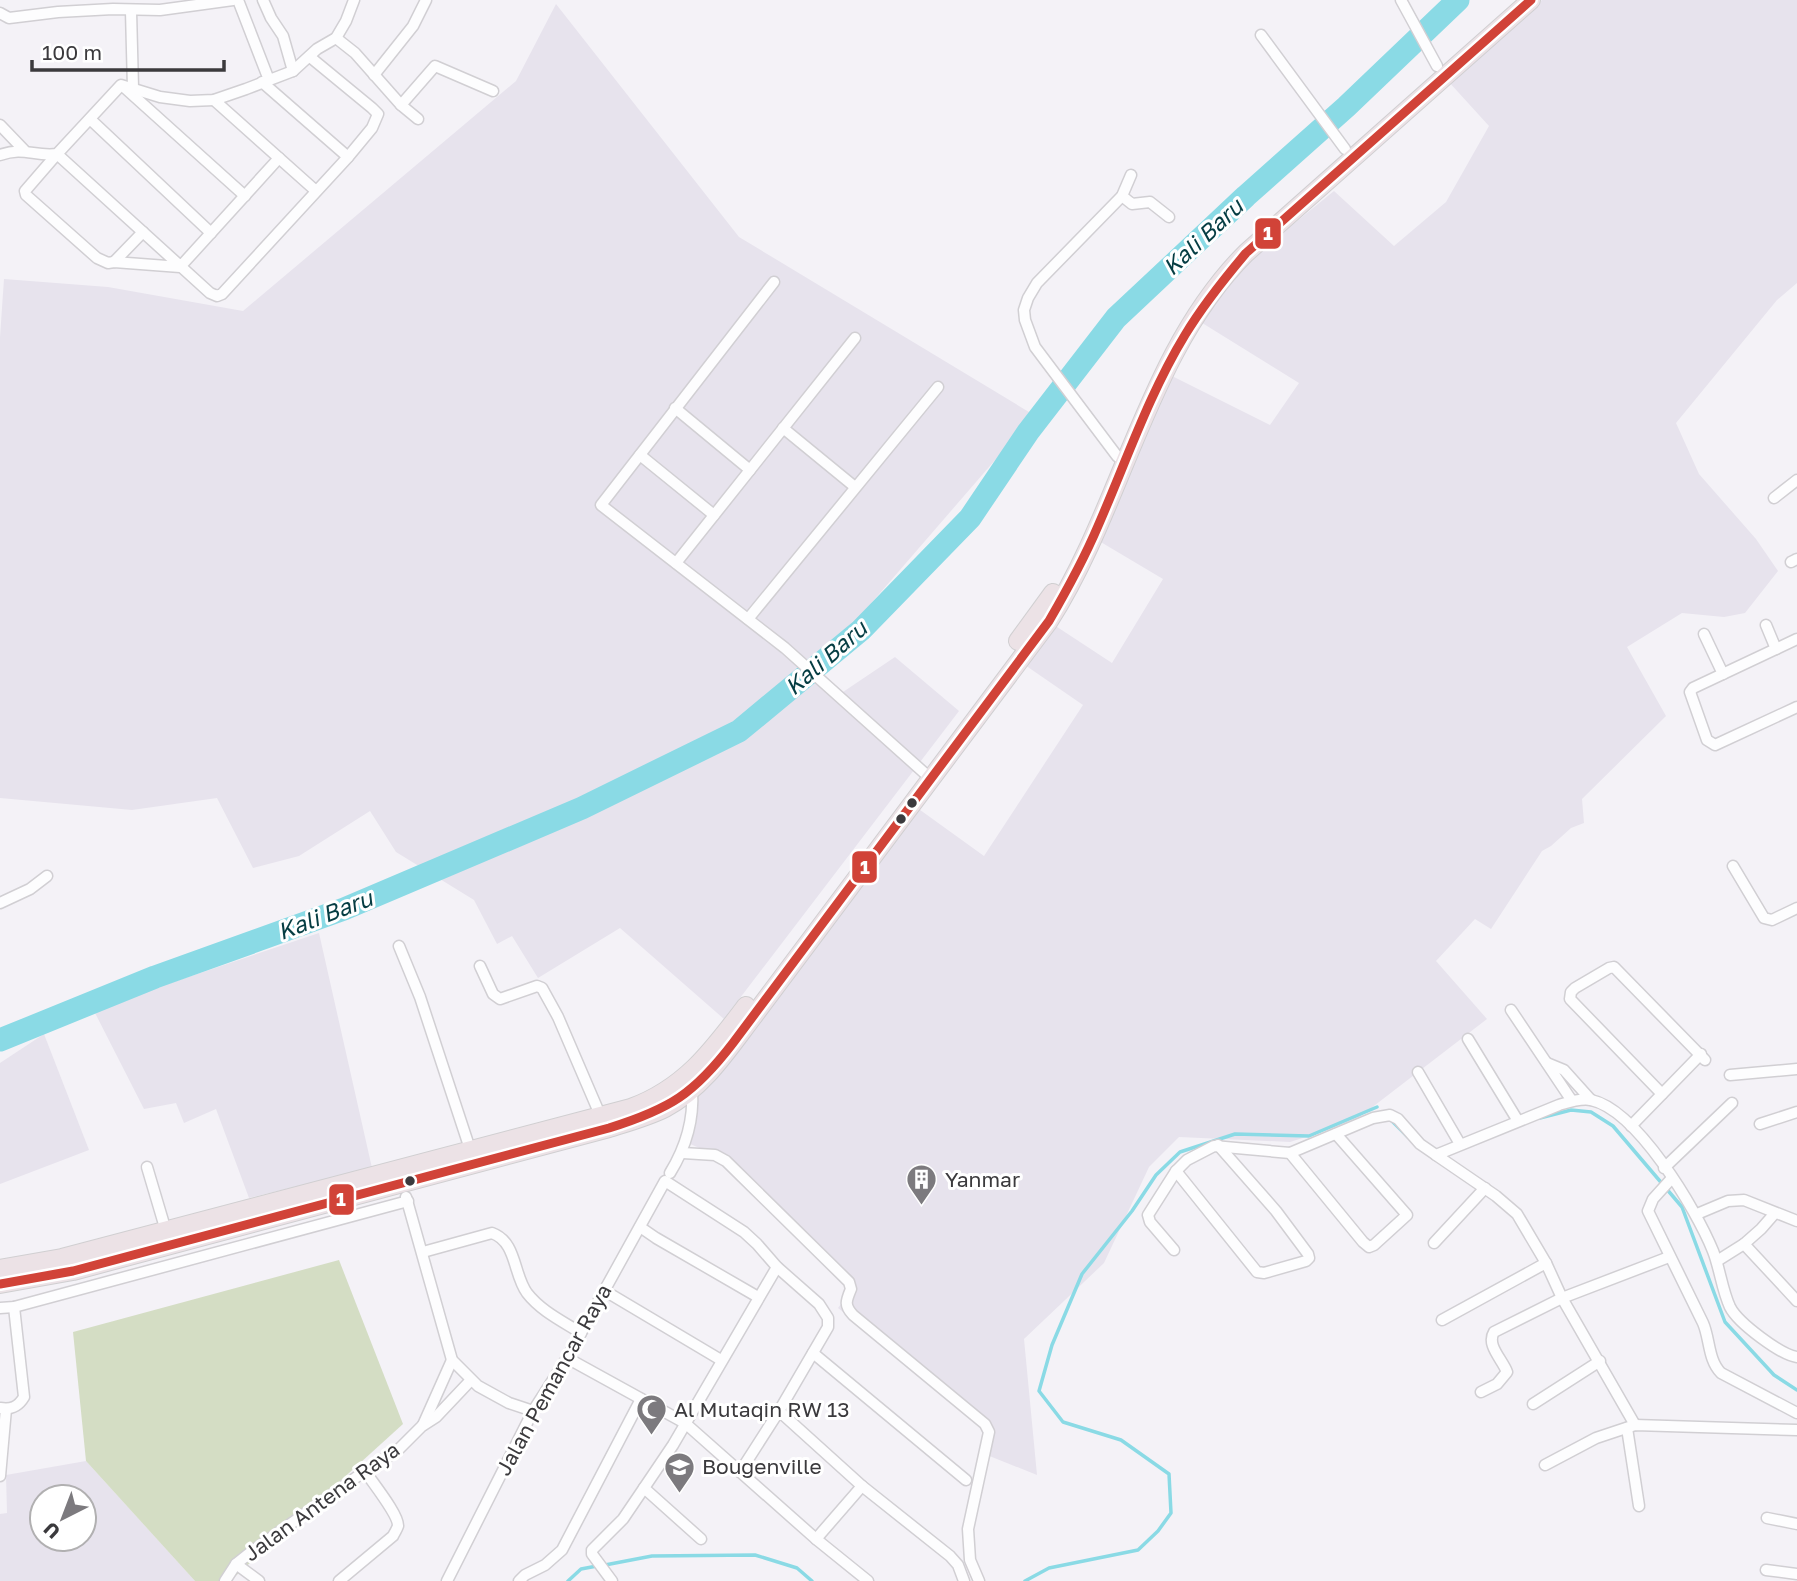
<svg xmlns="http://www.w3.org/2000/svg" width="1797" height="1581" viewBox="0 0 1797 1581" font-family="'Golos Text',sans-serif">
  <style>
    .built { fill: #e7e3ed; fill-rule: evenodd }
    .green { fill: #d4ddc4 }
    .lines { fill: none; stroke-linecap: round; stroke-linejoin: round }
    .stream { stroke: #8adae5; stroke-width: 3.5 }
    .river { stroke: #8adae5; stroke-width: 23 }
    .minor-casing { stroke: #d1cfd3; stroke-width: 13 }
    .trunk-casing { stroke: #d0cfd1; stroke-width: 20 }
    .minor { stroke: #fdfdfe; stroke-width: 10 }
    .trunk { stroke: #ece2e6; stroke-width: 18 }
    .bus-1-casing { stroke: #fff; stroke-width: 14 }
    .bus-1 { stroke: #d14338; stroke-width: 9 }
    .bus-dot { fill: #3b3a3d; stroke: #fff; stroke-width: 2.5 }
    .labels { text-anchor: middle; stroke-width: 6; stroke-linejoin: round; paint-order: stroke }
    .poi-label { font-size: 21px; fill: #3b3a3d; stroke: #fff; text-anchor: start }
    .street-label { font-size: 21px; fill: #3b3a3d; stroke: #fff }
    .water-label { font-size: 23px; font-style: italic; fill: #053d43; stroke: #fff }
    .line-badge { stroke: #fff; stroke-width: 2.5 }
    .badge-label { font-size: 19px; text-anchor: middle; font-weight: bold; fill: #fff }
  </style>
  <rect width="100%" height="100%" fill="#f4f2f7"/>
  <g class="built">
    <polygon points="1542,0 1797,0 1797,283 1777,300 1676,423 1699,474 1756,539 1778,571 1745,613 1724,617 1682,613 1627,647 1666,716 1582,799 1584,823 1571,828 1551,846 1542,851 1491,929 1475,919 1436,961 1487,1019 1353,1122 1290,1142 1179,1137 1149,1167 1104,1263 1024,1339 1037,1475 987,1455 980,1421 838,1308 853,1288 728,1160 683,1141 695,1091 916,807 984,856 1083,705 1022,663 1048,621 1112,663 1163,579 1094,538 1164,372 1270,425 1299,383 1199,321 1237,270 1334,191 1394,246 1446,202 1489,126 1448,81"/>
    <polygon points="556,4 739,237 1034,415 816,667 843,692 895,657 959,711 724,1019 620,928 538,978 512,936 497,944 474,900 396,852 370,811 299,856 253,868 217,798 132,810 0,798 0,337 4,279 108,287 243,311 516,81"/>
    <polygon points="319,933 372,1168 249,1198 216,1109 184,1123 176,1103 144,1109 93,1009"/>
    <polygon points="44,1034 89,1150 0,1184 0,1063"/>
    <path d="M86 1461 195 1581H0V1514L7 1513 6 1475ZM42 1497H84V1539H42Z"/>
  </g>
  <polygon class="green" points="339,1260 403,1424 230,1581 195,1581 86,1461 73,1332"/>
  <g class="lines">
    <g class="stream">
      <polyline points="1540,1118 1571,1110 1591,1112 1613,1126 1682,1207 1725,1322 1774,1375 1797,1390"/>
      <polyline points="1391,1120 1408,1137"/>
      <polyline points="605,1565 652,1556 755,1555 797,1568 812,1581"/>
      <polyline points="568,1581 581,1569 597,1566"/>
      <polyline points="1025,1581 1049,1568 1138,1550 1158,1531 1171,1513 1169,1474 1121,1440 1063,1422 1039,1391 1052,1345 1082,1274 1132,1211 1156,1175 1180,1152 1235,1134 1309,1136 1377,1107"/>
    </g>
    <polyline class="river" points="0,1040 155,977 344,909 582,808 739,731 861,630 970,518 1028,432 1116,318 1246,196 1346,107 1458,0"/>
    <defs>
      <g id="minor">
        <polyline points="238,0 269,80"/>
        <polyline points="263,0 271,18 283,36 293,71"/>
        <polyline points="1401,0 1437,66"/>
        <polyline points="131,11 133,88"/>
        <polyline points="0,13 9,18 58,12 113,9 160,10 233,0"/>
        <polyline points="1261,35 1345,149"/>
        <polyline points="336,38 355,53 401,105 435,66 493,91"/>
        <polyline points="374,75 413,26 426,0"/>
        <polyline points="262,82 348,157"/>
        <polyline points="125,88 245,196"/>
        <polyline points="214,100 316,191"/>
        <polyline points="401,105 418,119"/>
        <polyline points="90,119 211,233"/>
        <polyline points="0,125 24,150"/>
        <path d="M0 155C24 146 34 157 57 154L121 85 160 97 190 101 214 100 246 89 293 71 317 49 336 38 346 21 354 0"/>
        <polyline points="279,158 180,267 114,262 108,263 97,258 26,195 25,191 57,154 210,293 217,296 222,294 348,157 372,128 378,114 372,108 310,57"/>
        <polyline points="1122,196 1132,204 1150,202 1169,217"/>
        <polyline points="114,262 143,232"/>
        <polyline points="774,282 601,505 785,648 930,778"/>
        <polyline points="675,408 750,470"/>
        <polyline points="783,428 855,487"/>
        <polyline points="640,455 714,515"/>
        <polyline points="1126,463 1117,456 1035,347 1025,320 1024,310 1028,298 1037,283 1122,196 1131,175"/>
        <polyline points="1774,498 1797,480"/>
        <polyline points="1791,562 1797,559"/>
        <polyline points="676,563 855,338"/>
        <polyline points="748,619 938,387"/>
        <polyline points="1766,625 1776,649"/>
        <polyline points="1704,634 1723,674"/>
        <polyline points="1797,639 1693,688 1690,692 1707,740 1715,745 1797,707"/>
        <polyline points="1733,866 1764,918 1772,920 1797,908"/>
        <polyline points="0,903 30,889 47,876"/>
        <polyline points="399,946 420,997 470,1149"/>
        <polyline points="480,966 493,994 500,999 537,986 542,988 558,1017 601,1117"/>
        <polyline points="1511,1010 1572,1101"/>
        <polyline points="1468,1039 1518,1121"/>
        <polyline points="1547,1063 1564,1070 1591,1100"/>
        <polyline points="1418,1072 1460,1144"/>
        <polyline points="1730,1075 1797,1069"/>
        <polyline points="1662,1094 1570,999 1571,992 1575,988 1609,968 1614,967 1705,1060"/>
        <polyline points="1760,1124 1797,1112"/>
        <polyline points="1631,1126 1701,1054"/>
        <path d="M683 1153 715 1155 726 1161 849 1282 851 1289C846 1301 844 1305 853 1315L985 1424 989 1432 968 1529 970 1560 979 1581"/>
        <polyline points="1290,1153 1363,1242 1369,1247 1374,1245 1407,1215 1336,1134"/>
        <polyline points="1436,1155 1496,1196 1517,1214 1546,1263 1562,1298 1635,1425"/>
        <polyline points="147,1167 166,1231"/>
        <polyline points="1664,1168 1732,1103"/>
        <polyline points="1176,1171 1257,1272 1264,1273 1306,1261 1309,1258 1308,1254 1276,1211 1218,1145"/>
        <path d="M670 1173C686 1147 694 1120 692 1090"/>
        <path d="M1672 1178 1653 1199 1648 1211 1703 1323C1710 1339 1708 1360 1721 1373L1797 1413"/>
        <polyline points="406,1197 452,1360 478,1386 509,1403 533,1411"/>
        <polyline points="1775,1213 1761,1229 1744,1244 1797,1301"/>
        <polyline points="1697,1214 1728,1201 1744,1200 1797,1221"/>
        <polyline points="640,1227 656,1238 758,1297"/>
        <polyline points="1434,1243 1485,1188"/>
        <path d="M1174 1250 1150 1222 1148 1215 1176 1171 1187 1160 1214 1146 1290 1153 1373 1118 1390 1115 1398 1119 1420 1144 1436 1155 1559 1105C1569 1102 1580 1098 1591 1100 1637 1110 1696 1209 1713 1251 1720 1269 1722 1290 1730 1307 1738 1323 1781 1355 1797 1357"/>
        <path d="M423 1252 492 1233C517 1242 513 1274 527 1293 541 1311 562 1321 581 1333"/>
        <polyline points="1717,1261 1744,1244"/>
        <polyline points="605,1291 721,1360"/>
        <polyline points="0,1308 14,1307 408,1201"/>
        <polyline points="1442,1320 1546,1263"/>
        <polyline points="813,1353 966,1480"/>
        <polyline points="567,1358 685,1423 816,1539 868,1581"/>
        <path d="M1481 1392 1497 1384 1507 1372C1502 1359 1486 1345 1494 1332L1562 1298 1669 1257"/>
        <polyline points="1533,1404 1600,1361"/>
        <path d="M0 1408C11 1410 18 1407 24 1397L14 1307"/>
        <polyline points="779,1411 862,1486 950,1556 958,1565 964,1581"/>
        <polyline points="423,1425 452,1360"/>
        <polyline points="1627,1428 1639,1506"/>
        <polyline points="1545,1465 1596,1438 1635,1425 1797,1430"/>
        <polyline points="0,1476 6,1409"/>
        <polyline points="1767,1518 1797,1524"/>
        <polyline points="701,1539 644,1488 673,1445 777,1267"/>
        <polyline points="816,1539 862,1486"/>
        <polyline points="236,1564 259,1581"/>
        <polyline points="1766,1570 1797,1574"/>
        <polyline points="225,1581 236,1564 251,1552 365,1471 397,1451 422,1426 436,1417 471,1380"/>
        <path d="M339 1581 393 1536C394 1534 397 1529 398 1526 399 1515 372 1482 365 1471"/>
        <polyline points="447,1581 533,1411 567,1358 665,1181 744,1232 757,1244 777,1267 819,1304 828,1318 828,1327 779,1411 740,1472"/>
        <polyline points="519,1581 525,1575 545,1565 562,1550 641,1399"/>
        <polyline points="612,1581 592,1554 592,1550 623,1519 644,1488"/>
      </g>
      <g id="trunk">
        <polyline points="1018,641 1053,593"/>
        <path d="M0 1269 62 1258 631 1108C685 1088 712 1051 746 1006"/>
        <path d="M0 1284 73 1271 609 1128C628 1122 647 1117 665 1108 703 1088 727 1051 752 1018L1049 621C1124 503 1147 352 1246 253L1531 0"/>
      </g>
    </defs>
    <use href="#minor" class="minor-casing"/>
    <use href="#trunk" class="trunk-casing"/>
    <use href="#minor" class="minor"/>
    <use href="#trunk" class="trunk"/>
    <defs>
      <path id="bus-1" d="M0 1284 73 1271 609 1128C670 1109 694 1094 733 1043L1049 621C1067 590 1084 559 1098 526 1126 462 1149 394 1185 335 1203 305 1224 279 1246 253L1531 0"/>
    </defs>
    <use href="#bus-1" class="bus-1-casing"/>
    <use href="#bus-1" class="bus-1"/>
  </g>
  <defs>
    <symbol id="building-pin" viewBox="-11 -11 22 30"><path d="M0 17L-7.5 6A9.5 9.5 0 1 1 7.5 6Z" fill="#7c7a7e" stroke="#fff"/><path d="M-4-6H4V6H1V3H-1V6H-4ZM-2.5-4.3h1.7v1.8h-1.7ZM.8-4.3h1.7v1.8H.8ZM-2.5-1h1.7V.8h-1.7ZM.8-1h1.7V.8H.8Z" fill="#fff"/></symbol>
    <symbol id="mosque-pin" viewBox="-11 -11 22 30"><path d="M0 17L-7.5 6A9.5 9.5 0 1 1 7.5 6Z" fill="#7c7a7e" stroke="#fff"/><path d="M3.5-4.9A6 6 0 1 0 3.5 4.9A5 5 0 1 1 3.5-4.9Z" fill="#fff"/></symbol>
    <symbol id="school-pin" viewBox="-11 -11 22 30"><path d="M0 17L-7.5 6A9.5 9.5 0 1 1 7.5 6Z" fill="#7c7a7e" stroke="#fff"/><path d="M0-5L7-2L0 1L-7-2ZM-4 1L0 2.5L4 1V4Q0 6-4 4Z" fill="#fff"/></symbol>
  </defs>
  <g fill-rule="evenodd">
    <use href="#building-pin" x="904" y="1162" width="35" height="47"/>
    <use href="#mosque-pin" x="634" y="1392" width="35" height="47"/>
    <use href="#school-pin" x="662" y="1450" width="35" height="47"/>
  </g>
  <g class="bus-dot">
    <circle cx="912" cy="803" r="6"/>
    <circle cx="901" cy="819" r="6"/>
    <circle cx="410" cy="1181" r="6"/>
  </g>
  <g class="labels">
    <g class="poi-label">
      <text x="945" y="1187">Yanmar</text>
      <text x="674" y="1417">Al Mutaqin RW 13</text>
      <text x="702" y="1474">Bougenville</text>
    </g>
    <g class="street-label">
      <text transform="translate(554 1380) rotate(-61)" y="7">Jalan Pemancar Raya</text>
      <text transform="translate(322 1502) rotate(-36)" y="7">Jalan Antena Raya</text>
    </g>
    <g class="water-label">
      <text transform="translate(1203 237) rotate(-43)" y="8">Kali Baru</text>
      <text transform="translate(826 658) rotate(-41)" y="8">Kali Baru</text>
      <text transform="translate(325 915) rotate(-21)" y="8">Kali Baru</text>
    </g>
  </g>
  <g class="line-badge">
    <rect x="1254" y="217" width="28" height="33" rx="7" fill="#d14338"/>
    <rect x="851" y="850" width="27" height="34" rx="7" fill="#d14338"/>
    <rect x="328" y="1183" width="27" height="33" rx="7" fill="#d14338"/>
  </g>
  <g class="badge-label">
    <text x="1268" y="240">1</text>
    <text x="865" y="874">1</text>
    <text x="341" y="1206">1</text>
  </g>
  <g transform="translate(63 1518) rotate(222)"><circle r="33" fill="#ffffff" stroke="#b1b0b1" stroke-width="2"/>
  <path d="M0-5L12 26L0 18L-12 26Z" fill="#7c7a7e"/>
  <text y="-10" font-size="19" font-weight="bold" text-anchor="middle" fill="#3b3a3d">U</text>
  </g>
  <path d="M32 60v10h192v-10" fill="none" stroke="#3b3a3d" stroke-width="3.5"/>
  <text x="42" y="60" font-size="21" fill="#3b3a3d" stroke="#ffffff" stroke-width="5" paint-order="stroke">100 m</text>
</svg>
